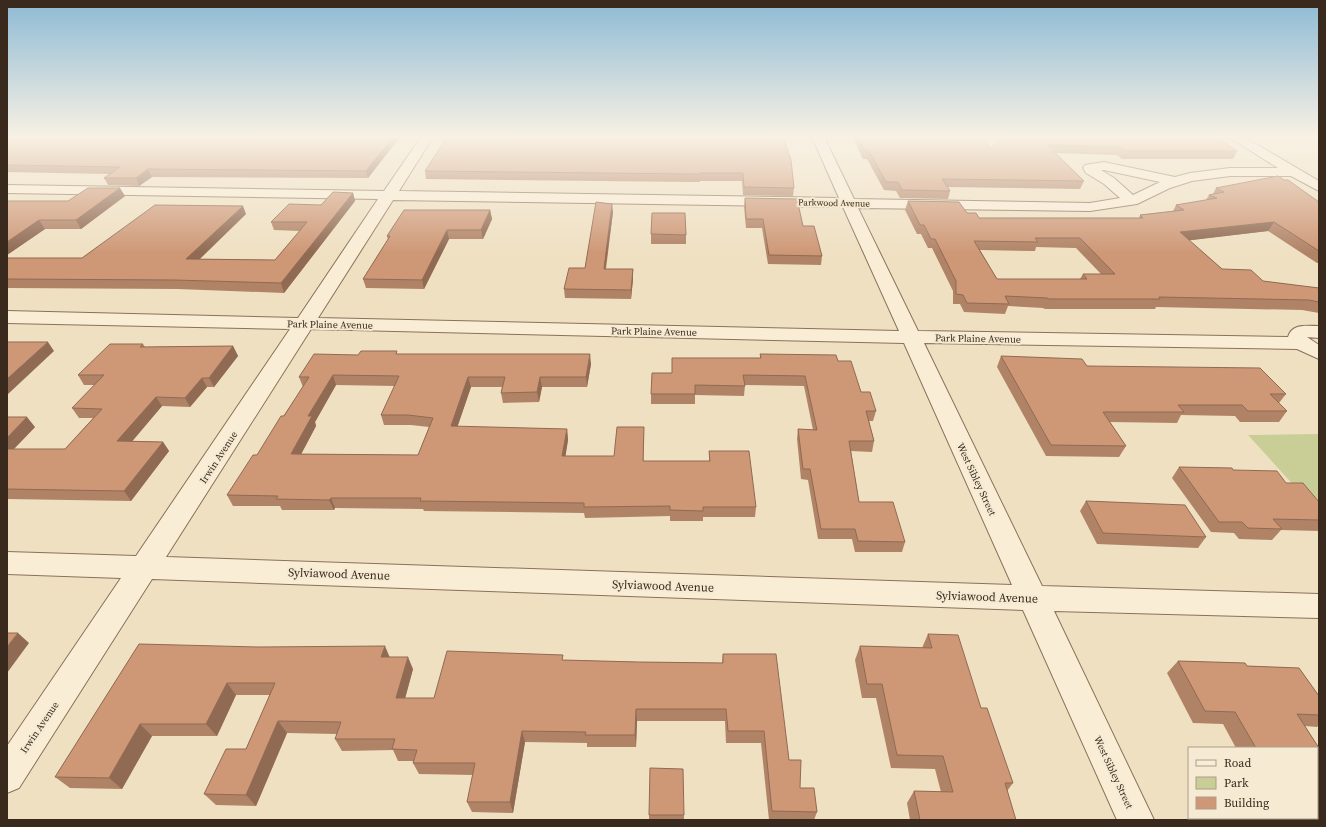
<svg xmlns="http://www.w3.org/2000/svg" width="1326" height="827" viewBox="0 0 1326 827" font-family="'Source Serif 4',serif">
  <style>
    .green { fill: #c9cd96 }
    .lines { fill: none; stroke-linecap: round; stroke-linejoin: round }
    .minor-casing { stroke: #8a7159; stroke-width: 2 }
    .minor { fill: #faedd6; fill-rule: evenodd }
    .wall { fill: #b18366; fill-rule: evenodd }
    .shaded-wall { fill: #906a53 }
    .building { fill: #ce9877; stroke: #906a53; fill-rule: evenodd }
    .labels { text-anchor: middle; stroke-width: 4; stroke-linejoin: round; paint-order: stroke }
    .far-street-label { font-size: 9px; fill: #392a1d; stroke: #f6ead2 }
    .street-label { font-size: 10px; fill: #392a1d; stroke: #f6ead2 }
    .near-street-label { font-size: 12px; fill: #392a1d; stroke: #f6ead2 }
  </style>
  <rect width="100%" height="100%" fill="#efe0c2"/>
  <polygon class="green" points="1319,434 1319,513 1248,435"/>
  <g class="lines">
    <defs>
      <path id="minor" d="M421 137H433L399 191 839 198 812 137H824L854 199 1090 203 1120 198 1104 184 1086 173 1083 168 1085 165 1104 162 1175 177 1190 173 1230 168H1278L1229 137H1244L1319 181V191L1291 176H1230L1192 181 1170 188 1137 204 1090 211 858 208 918 331 1288 337C1292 323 1307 326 1319 326V338L1307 337 1319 345V359L1297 349 924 343 1042 586 1319 594V618L1054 611 1154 820H1117L1023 610 152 579 19 788 7 793V746L121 578 7 574V552L136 556 290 329 7 323V311L298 318 378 199 7 193V185L384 191ZM1101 170H1104L1160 182 1133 195 1114 178ZM393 200 843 207 899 331 318 318ZM311 329 904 343 1012 585 166 557Z"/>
    </defs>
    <use href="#minor" class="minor-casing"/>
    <use href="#minor" class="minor"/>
  </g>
  <g class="wall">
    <polygon points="7,137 400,137 368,178 152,177 139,186 108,185 104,178 110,174 7,172"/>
    <polygon points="783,137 794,188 793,196 743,195 742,181 700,181 700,182 690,182 426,179 425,171"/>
    <polygon points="853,137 981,137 991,148 1004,137 1237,151 1233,159 1122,159 1117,155 1055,153 1084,181 1080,189 948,187 950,191 948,199 900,198 896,191 884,190 867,159 863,159 853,138"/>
    <path d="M1216 188 1319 202V263H1317L1268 231 1189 240 1222 269 1263 281 1319 288V313L1302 310 1156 307 1155 309H1045L1043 308 1008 306 1005 314 964 312 960 304H953V291L932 248H928L921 234H917L905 210 908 201 967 213 979 218H1139L1140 215 1173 211 1176 205 1206 200 1209 195 1213 194ZM1036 247 1076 248 1101 274H1083L1080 279H997L980 250 1035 251Z"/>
    <polygon points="353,193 355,201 284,293 178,289 7,288 7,258 82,258 246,214 200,259 275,260 300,231 274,230 271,222 321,205"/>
    <polygon points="125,196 81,229 45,229 7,255 7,201 68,201"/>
    <polygon points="745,198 803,226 822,256 821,265 768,264 762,228 746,228 744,207"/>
    <polygon points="490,210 492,219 483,239 449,239 424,289 366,288 363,279 388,240 387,236"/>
    <polygon points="613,212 606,269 633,269 633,279 631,299 565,298 564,289 585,268"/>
    <polygon points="651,234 686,235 686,244 651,244"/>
    <polygon points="143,344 145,347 233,346 238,356 214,387 207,387 190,407 162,406 132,441 163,442 169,451 131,501 7,499 7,417 35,427 14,449 65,449 93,418 79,418 72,408 95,385 84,385 78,375"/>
    <path d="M398 354 591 364 587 387H542L539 402 503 403 501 393 502 387H471L457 427 567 429 568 440 565 456H614L644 437 643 461H709V451L756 507 755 517H703V521H670V516L585 518 584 513 424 511 423 509 335 508 334 510H282L280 506H233L227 495 257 455 303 387 299 377 358 355ZM336 385 395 386 381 415 384 425H411L429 427 418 455 301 454 316 426 315 422Z"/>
    <polygon points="760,354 838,361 861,392 876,411 873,421 869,421 874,441 872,452 851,451 859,502 905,542 902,552 855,552 852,539 818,539 808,480 801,479 797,439 798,429 813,430 804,386 745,385 744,396 695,395 695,404 651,404 651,394 760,358"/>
    <polygon points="1001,356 1087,366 1286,394 1279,403 1287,411 1279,422 1240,422 1235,416 1181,415 1177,423 1110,422 1126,446 1119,457 1046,456 997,367"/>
    <polygon points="1179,467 1233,470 1286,483 1319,502 1319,531 1281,530 1272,540 1239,539 1234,533 1211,532 1172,478"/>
    <polygon points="1086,501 1206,537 1198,548 1097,544 1080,511"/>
    <polygon points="928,634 981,708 1013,783 1007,791 1016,820 910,820 907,803 914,791 941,792 935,769 891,768 876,698 862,698 855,660 860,646 922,648"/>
    <polygon points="139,644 390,657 413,669 405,698 434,698 564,660 638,662 722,663 723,654 789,760 800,788 817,812 814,820 769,820 761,743 726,743 725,721 637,721 636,747 587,747 587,743 525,742 513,813 472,812 467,802 473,775 419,774 413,763 414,761 398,761 393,750 342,751 335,739 337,734 287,733 256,806 216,805 204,794 246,749 270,695 236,695 217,736 152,736 122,789 70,788 55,777"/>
    <polygon points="1178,661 1245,663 1247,666 1299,668 1319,696 1319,725 1317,727 1305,726 1319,748 1319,820 1276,820 1275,818 1317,818 1317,748 1236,748 1223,724 1193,723 1167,673"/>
    <polygon points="649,815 684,815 684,819 649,820"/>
  </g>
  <g class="shaded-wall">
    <polygon points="393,137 400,137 368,178 366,171"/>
    <polygon points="148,169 152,177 139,186 136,178"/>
    <polygon points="120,188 125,196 81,229 76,220"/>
    <polygon points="353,193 355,201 284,293 281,283"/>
    <polygon points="612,204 613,212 604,278 604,269"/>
    <polygon points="243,206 246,214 190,268 186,259"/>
    <polygon points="490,210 492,219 483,239 481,230"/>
    <polygon points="39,220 45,229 7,255 7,242"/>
    <polygon points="1274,222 1268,231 1176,242 1180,232"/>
    <polygon points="447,230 449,239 424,289 422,280"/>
    <polygon points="633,269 633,279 631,299 631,290"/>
    <polygon points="48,342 54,351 7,395 7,379"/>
    <polygon points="233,346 238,356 214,387 209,378"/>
    <polygon points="590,354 591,364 587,387 586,377"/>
    <polygon points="333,375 336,385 315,422 316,426 296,464 291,454 308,416"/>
    <polygon points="468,377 471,387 454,437 451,426"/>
    <polygon points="540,377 542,387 539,402 537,392"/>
    <polygon points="202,378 207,387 190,407 185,398"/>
    <polygon points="156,397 162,406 124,451 117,441"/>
    <polygon points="27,417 35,427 7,456 7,438"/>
    <polygon points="644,427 644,437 643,471 643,461"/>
    <polygon points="567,429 568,440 564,466 562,456"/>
    <polygon points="163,442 169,451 131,501 124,491"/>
    <polygon points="331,498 335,508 334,510 329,500"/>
    <polygon points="18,633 29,643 7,673 7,647"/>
    <polygon points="385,646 390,658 381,657"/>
    <polygon points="408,657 413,669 402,710 396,698"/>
    <polygon points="227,683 236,695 217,736 206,724"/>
    <polygon points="636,709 637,721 636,747 635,735"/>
    <polygon points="278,721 287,733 256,806 246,795"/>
    <polygon points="140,724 152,736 122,789 109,778"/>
    <polygon points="522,731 525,742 513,813 510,802"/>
  </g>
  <g class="building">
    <polygon points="7,137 393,137 366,171 148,169 136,178 104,178 120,167 7,165"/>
    <polygon points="447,137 783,137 791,160 794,188 744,187 743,173 700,173 700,174 690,174 425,171"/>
    <polygon points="858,137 981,137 991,148 1004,137 1216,137 1237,151 1126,151 1120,147 1047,145 1084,181 942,179 950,191 902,190 898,182 886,182 869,151 865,151"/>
    <path d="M1278 176 1284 180H1288L1319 202V251L1274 222 1180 232 1222 269 1251 270 1263 281 1319 288V302L1309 300 1159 297 1160 299H1049L1047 298 1005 296 1009 304 967 303 963 295 956 294V281L935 239H931L924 225H920L908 201 959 202 967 213H976L979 218H1143L1140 215 1184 210 1176 205 1217 198 1209 195 1224 192 1216 188ZM1035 238H1080L1115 274H1083L1087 279H997L974 241 1038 242Z"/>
    <polygon points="88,188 120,188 76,220 39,220 7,242 7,201 68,201"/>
    <polygon points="333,192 353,193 281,283 174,280 7,279 7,258 82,258 155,205 243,206 186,259 275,260 307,222 271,222 289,204 321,205"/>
    <polygon points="745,198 797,199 803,226 814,226 822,256 769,255 763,219 746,219"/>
    <polygon points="596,202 612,204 604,269 633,269 631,290 564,289 569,268 585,268"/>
    <polygon points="404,210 490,210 481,230 447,230 422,280 363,279 390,236 387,236"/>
    <polygon points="652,213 685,213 686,235 651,234"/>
    <polygon points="7,342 48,342 7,379"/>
    <polygon points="110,344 143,344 140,347 233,346 209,378 202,378 185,398 156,397 117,441 163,442 124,491 7,489 7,449 65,449 102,409 72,408 104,375 78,375"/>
    <path d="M361 351H397L396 354H590L586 377H540L537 392 501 393 505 377H468L451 426 567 429 562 456H614L617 427H644L643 461H710L709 451H749L756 507H703V511L670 510V506L584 507V503L420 501 421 498H331L329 500 276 499 278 496 227 495 253 455H257L281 416H284L309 377H299L314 354 358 355ZM333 375 399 376 381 415H408L433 418 418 455 291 454 312 416H308Z"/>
    <polygon points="760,354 836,355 838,361 851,361 861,392 870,392 876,411 866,411 874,441 849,441 859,502 893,502 905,542 858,541 855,529 821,529 810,469 803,469 798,429 817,430 805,376 743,375 745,386 695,385 695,394 651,394 652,373 672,373 672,358 761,358"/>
    <polygon points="1001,356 1082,359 1087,366 1260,368 1286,394 1270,394 1287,411 1248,411 1242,405 1178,405 1184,412 1103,412 1126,446 1051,445"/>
    <polygon points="7,417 27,417 7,438"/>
    <polygon points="1179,467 1232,468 1233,470 1277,471 1286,483 1303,483 1319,502 1319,520 1273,519 1282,529 1248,528 1242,522 1219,522"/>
    <polygon points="1086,501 1185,505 1206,537 1103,533"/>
    <polygon points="7,633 18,633 7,647"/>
    <polygon points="928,634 958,635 981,708 987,708 1013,783 1005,783 1016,820 920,820 914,791 953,792 943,756 897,755 882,684 867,684 860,646 932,648"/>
    <polygon points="139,644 258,647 385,646 381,657 408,657 396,698 434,698 447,651 563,655 562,660 638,662 723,663 723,654 776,654 789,760 801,760 800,788 814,788 817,812 772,811 764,731 728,731 726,709 636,709 635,735 585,735 586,732 522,731 510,802 467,802 475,763 413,763 417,750 392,749 395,739 335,739 341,722 278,721 246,795 204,794 226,749 246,749 275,683 227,683 206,724 140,724 109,778 55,777"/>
    <polygon points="1178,661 1245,663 1247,666 1299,668 1319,696 1319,715 1297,714 1319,748 1319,820 1297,820 1296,818 1317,818 1317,748 1256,748 1235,712 1205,711"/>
    <polygon points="650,768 683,769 684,815 649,815"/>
  </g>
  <linearGradient id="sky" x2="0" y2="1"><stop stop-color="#8dbad5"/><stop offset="0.54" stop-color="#f8f1e4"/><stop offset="1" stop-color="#f8f1e4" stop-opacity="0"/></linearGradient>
  <rect width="1326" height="253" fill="url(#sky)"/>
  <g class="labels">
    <g class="far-street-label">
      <text transform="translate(834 203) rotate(1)" y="3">Parkwood Avenue</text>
    </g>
    <g class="street-label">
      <text transform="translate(330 324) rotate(1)" y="4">Park Plaine Avenue</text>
      <text transform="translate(654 331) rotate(1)" y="4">Park Plaine Avenue</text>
      <text transform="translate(978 338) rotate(1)" y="4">Park Plaine Avenue</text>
      <text transform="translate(218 457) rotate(-57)" y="4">Irwin Avenue</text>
      <text transform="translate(977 479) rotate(65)" y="4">West Sibley Street</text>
      <text transform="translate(39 727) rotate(-56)" y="4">Irwin Avenue</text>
      <text transform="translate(1114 772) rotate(65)" y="4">West Sibley Street</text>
    </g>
    <g class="near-street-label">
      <text transform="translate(339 574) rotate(2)" y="4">Sylviawood Avenue</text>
      <text transform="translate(663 586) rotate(2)" y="4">Sylviawood Avenue</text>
      <text transform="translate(987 597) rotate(2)" y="4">Sylviawood Avenue</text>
    </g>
  </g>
  <rect width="1326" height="827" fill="none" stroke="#392a1d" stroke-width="16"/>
  <rect x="1188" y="747" width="130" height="72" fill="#f6ead2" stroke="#aa9d8a"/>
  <rect x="1196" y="760" width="20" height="6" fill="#faedd6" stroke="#aa9d8a"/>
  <text x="1224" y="767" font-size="12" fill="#392a1d">Road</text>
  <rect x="1196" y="777" width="20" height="12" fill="#c9cd96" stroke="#aa9d8a"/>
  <text x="1224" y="787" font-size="12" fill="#392a1d">Park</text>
  <rect x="1196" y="797" width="20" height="12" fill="#ce9877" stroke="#aa9d8a"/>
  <text x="1224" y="807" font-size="12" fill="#392a1d">Building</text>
</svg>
